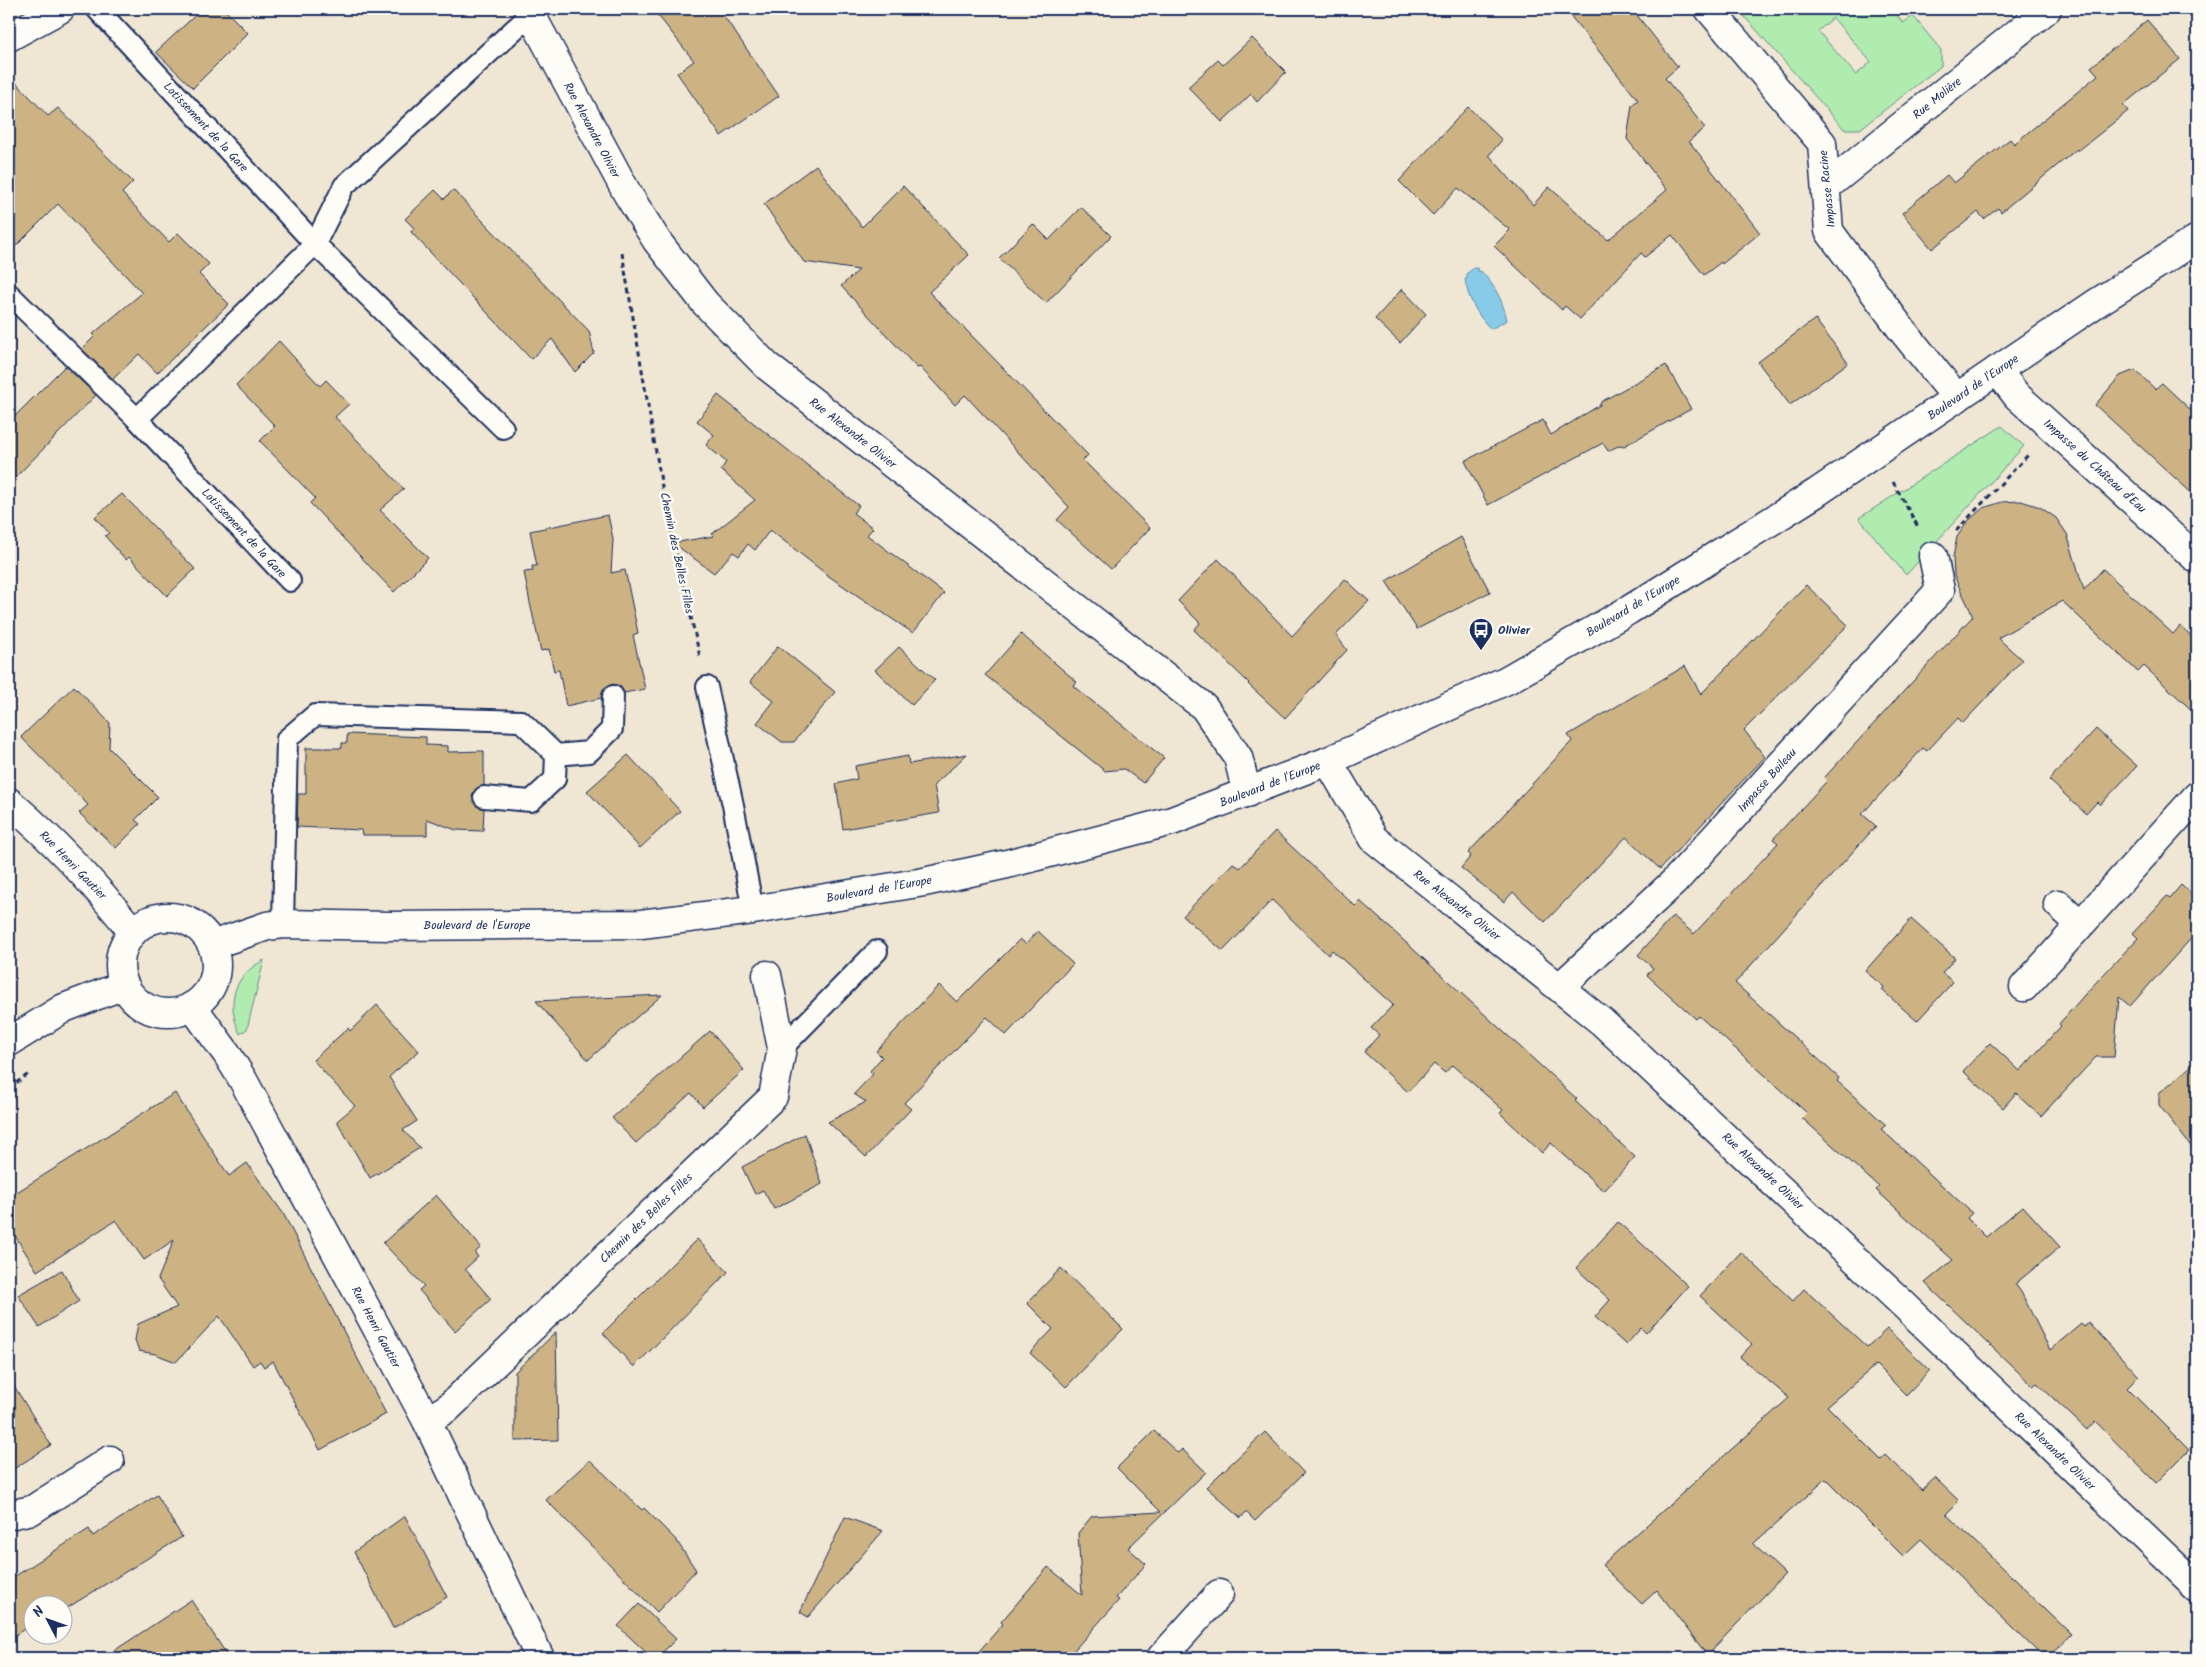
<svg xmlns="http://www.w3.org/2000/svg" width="2206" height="1667" viewBox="0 0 2206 1667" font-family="Kalam,sans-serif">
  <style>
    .green { fill: #b0ebb0; stroke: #668d87; fill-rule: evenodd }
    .water { fill: #87cbe9; stroke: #5c8db1 }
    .building { fill: #cdb383; stroke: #1b2f5e }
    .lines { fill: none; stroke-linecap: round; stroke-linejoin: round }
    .lane-casing { stroke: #1b2f5e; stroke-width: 24 }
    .street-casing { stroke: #1b2f5e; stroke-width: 31 }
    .secondary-casing { stroke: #1b2f5e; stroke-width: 31 }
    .path { stroke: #1b2f5e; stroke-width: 3; stroke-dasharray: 5 4; stroke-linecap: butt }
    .lane { stroke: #fdfcf7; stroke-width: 20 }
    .street { stroke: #fdfcf7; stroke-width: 28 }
    .secondary { stroke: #fdfcf7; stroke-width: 28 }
    .labels { text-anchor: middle; stroke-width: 5; stroke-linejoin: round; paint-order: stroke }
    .street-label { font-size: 12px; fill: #1b2f5e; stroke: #fdfcf7 }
    .poi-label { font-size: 12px; font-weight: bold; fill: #1b2f5e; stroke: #fdfcf7; text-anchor: start }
  </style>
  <rect width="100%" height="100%" fill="#efe6d4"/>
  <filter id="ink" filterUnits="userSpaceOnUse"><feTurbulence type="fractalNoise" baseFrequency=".02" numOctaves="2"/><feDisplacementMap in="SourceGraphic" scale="10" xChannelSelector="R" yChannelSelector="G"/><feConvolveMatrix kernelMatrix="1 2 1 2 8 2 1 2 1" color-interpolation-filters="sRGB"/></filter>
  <g filter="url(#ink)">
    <g class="green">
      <path d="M1744 9H1892L1903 23 1913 16 1941 50V66L1860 129H1844L1744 16ZM1833 18 1871 62 1856 75 1818 31Z"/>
      <polygon points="2002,426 2024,446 1906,575 1859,518"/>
      <path d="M264 960 247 1029 240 1034C226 1003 232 977 264 960Z"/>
    </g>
    <path class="water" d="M1474 268H1477L1479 272 1481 271C1495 286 1503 301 1507 320L1491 329C1478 317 1467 297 1465 279L1468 278 1466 274Z"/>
    <g class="building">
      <polygon points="202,9 224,9 248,33 193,88 156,52"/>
      <polygon points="653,9 719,9 779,96 721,136 677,73 694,61"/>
      <polygon points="1565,9 1632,9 1678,67 1665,78 1705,128 1689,141 1760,233 1722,264 1721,262 1704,275 1672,235 1645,257 1641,253 1580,319 1565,306 1562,310 1494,246 1510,230 1458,188 1433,215 1399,181 1468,107 1502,140 1489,155 1533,205 1549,187 1608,240 1667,190 1627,139 1632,105 1638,100"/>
      <polygon points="2147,20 2180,59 2123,105 2128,111 2078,151 2077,149 2001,212 1998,208 1984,219 1978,212 1932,249 1902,213 1947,175 1954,183 2010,139 2014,144 2098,75 2091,67"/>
      <polygon points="1252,38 1286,72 1257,102 1251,94 1222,122 1188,87 1218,60 1223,65"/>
      <polygon points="9,75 48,116 58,108 133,182 122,193 169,242 178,233 209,264 199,274 229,304 157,373 139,354 113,379 82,349 95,336 93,334 142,293 58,204 9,253"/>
      <polygon points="816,165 862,227 903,186 969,255 929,292 1088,455 1083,460 1150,528 1111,569 1057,520 1069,507 965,395 955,405 920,367 917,368 841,286 859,270 804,262 764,204"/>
      <polygon points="435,190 444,199 453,190 589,331 594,353 575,372 552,339 531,359 411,232 414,228 405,219"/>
      <polygon points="1081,207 1111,236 1046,303 999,258 1033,224 1049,240"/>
      <polygon points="1402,289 1426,314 1400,343 1375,319"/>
      <polygon points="1815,319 1848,363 1790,405 1758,362"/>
      <polygon points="279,341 320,386 326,380 349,404 335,417 404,489 380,510 428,558 394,592 310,503 315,498 260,441 275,426 236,385"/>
      <polygon points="1666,365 1691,409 1624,446 1620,445 1608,451 1603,443 1488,505 1465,461 1543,420 1551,435 1600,405 1601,402"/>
      <polygon points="65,366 96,395 9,484 9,422"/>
      <polygon points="2135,370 2155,389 2162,383 2197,416 2197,498 2095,405 2120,376"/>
      <polygon points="718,395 859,506 853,513 873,528 867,535 944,593 913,633 830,577 770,530 755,550 748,544 739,556 733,552 714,573 673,543 714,536 712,534 755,500 721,470 726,462 706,445 714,435 697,421"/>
      <polygon points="122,494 195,569 167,596 129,557 126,560 105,536 109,533 95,517"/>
      <polygon points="2021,501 2040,507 2056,518 2067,534 2084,590 2103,569 2173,634 2180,626 2197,642 2197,715 2144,666 2138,672 2062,601 1998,638 2022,660 1963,723 1958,718 1927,751 1923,748 1862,814 1876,826 1735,983 1839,1078 1837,1081 1886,1125 1881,1129 1972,1213 1967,1218 1986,1237 2023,1206 2060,1247 2015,1284 2021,1292 2050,1350 2081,1324 2084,1327 2088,1322 2139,1376 2127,1388 2189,1450 2156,1483 2095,1421 2087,1430 2037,1383 2033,1386 1925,1283 1953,1260 1876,1190 1879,1187 1802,1118 1807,1113 1699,1016 1696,1019 1647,975 1653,968 1638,955 1673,916 1694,934 1778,843 1773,839 1827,781 1824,778 1973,616 1954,576 1953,557 1957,537 1968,521 1983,508 2002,502"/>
      <polygon points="608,515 613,539 611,573 625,570 638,633 633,635 645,689 624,693 620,686 613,684 603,689 601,698 566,706 559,670 554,671 549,649 541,651 530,603 524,572 533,571 532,566 537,566 530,531"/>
      <polygon points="1461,537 1490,592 1417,629 1386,581"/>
      <polygon points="1218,559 1292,636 1345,579 1369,601 1336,635 1347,650 1285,718 1248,684 1249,683 1194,630 1200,623 1178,601"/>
      <polygon points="1806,585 1848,625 1744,730 1765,757 1660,869 1626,837 1545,922 1513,892 1504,902 1461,868 1471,856 1468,853 1572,741 1568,735 1685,666 1701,694"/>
      <polygon points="1021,634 1077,682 1073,686 1164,758 1143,783 1124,769 1105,771 985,675"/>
      <polygon points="778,646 835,692 794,742 782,742 757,723 774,701 750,682"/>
      <polygon points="899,647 935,680 912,705 875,670"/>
      <polygon points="74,686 110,723 109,748 158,797 135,820 140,824 116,848 79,813 88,805 21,737"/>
      <polygon points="2096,729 2137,766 2100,805 2097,802 2086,814 2049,780"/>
      <polygon points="347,734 426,737 426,745 448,746 448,752 484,751 484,785 475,790 472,796 477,806 484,809 483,831 456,830 427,819 427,835 362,835 361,830 297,827 298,794 306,794 306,748 342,748 342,743 347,743"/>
      <polygon points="967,754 934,785 939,813 843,829 836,784 857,779 855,766 908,756 909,764"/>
      <polygon points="628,755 680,811 640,848 587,791"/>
      <polygon points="1275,831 1355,906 1360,901 1390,928 1577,1099 1575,1101 1635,1157 1604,1191 1551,1143 1542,1153 1500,1113 1503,1110 1452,1065 1445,1073 1434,1064 1408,1092 1364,1052 1379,1035 1371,1028 1393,1005 1332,950 1328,955 1272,900 1223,951 1183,916 1233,863 1240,868"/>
      <polygon points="2181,885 2197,900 2197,932 2130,1006 2119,997 2114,1057 2096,1057 2041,1116 2016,1093 2003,1108 1963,1071 1990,1043 2020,1071 2061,1026 2059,1024 2086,993 2138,938 2133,933 2167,896 2170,898"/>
      <polygon points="1911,919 1955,958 1942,973 1953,982 1917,1021 1882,990 1884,987 1865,971"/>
      <polygon points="1038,931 1073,964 1006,1035 987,1017 904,1103 911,1109 866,1157 828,1122 866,1102 854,1094 873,1074 870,1071 882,1057 876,1051 939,985 957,1002 1020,939 1026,944"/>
      <polygon points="662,995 588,1060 536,1001"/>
      <polygon points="377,1005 419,1051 389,1077 417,1121 403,1130 420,1148 370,1178 337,1121 355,1106 313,1060 348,1028 350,1031"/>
      <polygon points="710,1031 744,1070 703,1107 691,1093 636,1143 612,1118"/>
      <polygon points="2197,1061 2197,1154 2159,1105 2159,1093"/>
      <polygon points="175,1093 229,1176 247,1163 283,1213 386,1414 320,1450 273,1361 264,1367 260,1361 253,1366 219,1316 176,1362 155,1354 139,1351 135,1340 138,1324 177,1307 158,1279 174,1240 144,1260 116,1220 37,1271 9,1226 9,1197"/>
      <polygon points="805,1134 822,1184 774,1209 763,1190 755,1194 742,1167"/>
      <polygon points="436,1195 481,1247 475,1253 478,1257 465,1269 491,1299 455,1331 419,1290 424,1286 383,1243"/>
      <polygon points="1618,1222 1688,1286 1646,1333 1641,1328 1626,1345 1595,1317 1610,1300 1576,1268"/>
      <polygon points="697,1239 728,1272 634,1367 603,1333"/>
      <polygon points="1741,1252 1793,1301 1804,1289 1867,1347 1887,1329 1930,1370 1906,1395 1876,1365 1827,1406 1881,1460 1886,1455 1922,1490 1935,1478 1959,1501 1946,1514 2071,1634 2048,1658 2044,1658 1921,1539 1903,1556 1826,1479 1753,1544 1785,1574 1707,1655 1657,1590 1642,1604 1602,1565 1789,1398 1740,1357 1752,1344 1700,1296"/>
      <polygon points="1061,1268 1123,1329 1066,1387 1030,1353 1053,1329 1027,1303"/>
      <polygon points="62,1270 79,1301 39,1327 18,1295"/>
      <polygon points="556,1332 558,1440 515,1441 515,1372"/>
      <polygon points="9,1378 51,1445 9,1472"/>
      <polygon points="1154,1431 1178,1453 1182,1449 1206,1472 1128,1548 1146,1564 1116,1598 1119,1600 1067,1658 973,1658 1003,1624 1001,1622 1048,1567 1082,1595 1078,1533 1092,1516 1161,1512 1117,1468"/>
      <polygon points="1265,1432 1304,1473 1255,1521 1246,1512 1241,1518 1206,1487"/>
      <polygon points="590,1460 642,1510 644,1508 676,1540 696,1570 657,1612 546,1500"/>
      <polygon points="157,1495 182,1537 67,1608 64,1604 32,1604 32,1624 9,1639 9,1580 89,1529 93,1536"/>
      <polygon points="405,1516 447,1597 393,1628 354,1552"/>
      <polygon points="845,1517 883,1531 808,1617 800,1612"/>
      <polygon points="191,1600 229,1658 103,1658"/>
      <polygon points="639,1604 676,1639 657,1658 652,1658 618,1626"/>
    </g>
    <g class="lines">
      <defs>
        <g id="lane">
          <polyline points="97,9 315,244 503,428"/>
          <polyline points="9,294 137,419 315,244 344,186 530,15"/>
          <polyline points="137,419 290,581"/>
          <polyline points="707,687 733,805 753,910"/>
          <polyline points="556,755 589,752 612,729 613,696"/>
          <polyline points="283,924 287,739 315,715 521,721 556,755 555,779 531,801 484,797"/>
          <polyline points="782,1048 877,951"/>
        </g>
        <g id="street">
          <polyline points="1709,9 1822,143 1829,231 1902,330 1957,398"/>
          <polyline points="9,37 60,9"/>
          <polyline points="1826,187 2047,9"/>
          <polyline points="1997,370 2017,396 2197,559"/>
          <polyline points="2058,904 2080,924"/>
          <polyline points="1560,987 1674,882 1940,590 1933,556"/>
          <polyline points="2024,987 2197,796"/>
          <polyline points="427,1421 449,1407 773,1097 782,1048 767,975"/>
          <polyline points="9,1515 32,1510 110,1460"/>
          <polyline points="1161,1658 1219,1594"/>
        </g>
        <g id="secondary">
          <polyline points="528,9 627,193 657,241 705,303 767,366 1204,707 1238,757 1247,793"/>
          <polyline points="1328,761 1374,839 1602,1022 1904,1305 2197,1587"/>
          <path d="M9 802C57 843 94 883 133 932"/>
          <circle cx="168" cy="965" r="48"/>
          <polyline points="212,945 267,926 283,924 389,926 641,924 753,910 924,882 1007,864 1172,821 1328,761 1507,680 1629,610 1816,493 2095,304 2197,239"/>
          <polyline points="192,1006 227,1054 243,1080 427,1421 540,1658"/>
          <polyline points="9,1042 64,1008 124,985"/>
        </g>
      </defs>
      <use href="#lane" class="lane-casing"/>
      <use href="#street" class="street-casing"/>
      <use href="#secondary" class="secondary-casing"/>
      <g class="path">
        <polyline points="622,253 663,493 700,657"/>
        <polyline points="1893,482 1918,527"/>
        <polyline points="1956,531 2029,454"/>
        <polyline points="9,1088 30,1073"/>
      </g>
      <use href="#lane" class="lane"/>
      <use href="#street" class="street"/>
      <use href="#secondary" class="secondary"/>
    </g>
  </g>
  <defs>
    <symbol id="bus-pin" viewBox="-11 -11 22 30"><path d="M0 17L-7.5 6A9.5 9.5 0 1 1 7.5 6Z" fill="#1b2f5e" stroke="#fdfcf7"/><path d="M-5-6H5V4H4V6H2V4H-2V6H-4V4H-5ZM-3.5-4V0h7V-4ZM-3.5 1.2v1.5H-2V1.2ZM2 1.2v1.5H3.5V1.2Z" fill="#fff"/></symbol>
  </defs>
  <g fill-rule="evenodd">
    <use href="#bus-pin" x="1467" y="616" width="28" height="38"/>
  </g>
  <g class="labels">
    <g class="street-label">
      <text transform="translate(1937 98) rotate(-39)" y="4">Rue Molière</text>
      <text transform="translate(206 127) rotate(47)" y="4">Lotissement de la Gare</text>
      <text transform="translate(592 130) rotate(62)" y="4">Rue Alexandre Olivier</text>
      <text transform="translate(1827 189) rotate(-96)" y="4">Impasse Racine</text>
      <text transform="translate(1973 387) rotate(-34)" y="4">Boulevard de l'Europe</text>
      <text transform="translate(853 433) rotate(38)" y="4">Rue Alexandre Olivier</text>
      <text transform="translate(2095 466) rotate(42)" y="4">Impasse du Château d'Eau</text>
      <text transform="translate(244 533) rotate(47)" y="4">Lotissement de la Gare</text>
      <text transform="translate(677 553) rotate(78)" y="4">Chemin des Belles Filles</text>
      <text transform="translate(1633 606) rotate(-31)" y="4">Boulevard de l'Europe</text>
      <text transform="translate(1767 780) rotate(-48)" y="4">Impasse Boileau</text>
      <text transform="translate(1270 784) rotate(-21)" y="4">Boulevard de l'Europe</text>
      <text transform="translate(73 865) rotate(46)" y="4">Rue Henri Gautier</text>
      <text transform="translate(879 889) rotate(-10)" y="4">Boulevard de l'Europe</text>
      <text transform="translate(1457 905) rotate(38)" y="4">Rue Alexandre Olivier</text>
      <text x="477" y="929">Boulevard de l'Europe</text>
      <text transform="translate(1763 1171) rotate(43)" y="4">Rue Alexandre Olivier</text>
      <text transform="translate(646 1218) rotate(-44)" y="4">Chemin des Belles Filles</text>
      <text transform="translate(376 1327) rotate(62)" y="4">Rue Henri Gautier</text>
      <text transform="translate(2055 1451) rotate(44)" y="4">Rue Alexandre Olivier</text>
    </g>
    <g class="poi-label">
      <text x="1498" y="634">Olivier</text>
    </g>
  </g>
  <rect width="2206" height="1667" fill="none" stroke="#fdfcf7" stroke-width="30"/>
  <rect x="15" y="15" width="2176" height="1637" fill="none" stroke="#1b2f5e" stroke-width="2" filter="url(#ink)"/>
  <g transform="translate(48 1620) rotate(311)"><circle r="24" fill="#fdfcf7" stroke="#a3aaba"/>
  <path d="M0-4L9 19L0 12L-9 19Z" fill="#1b2f5e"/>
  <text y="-8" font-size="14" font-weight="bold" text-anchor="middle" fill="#1b2f5e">N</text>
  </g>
</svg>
